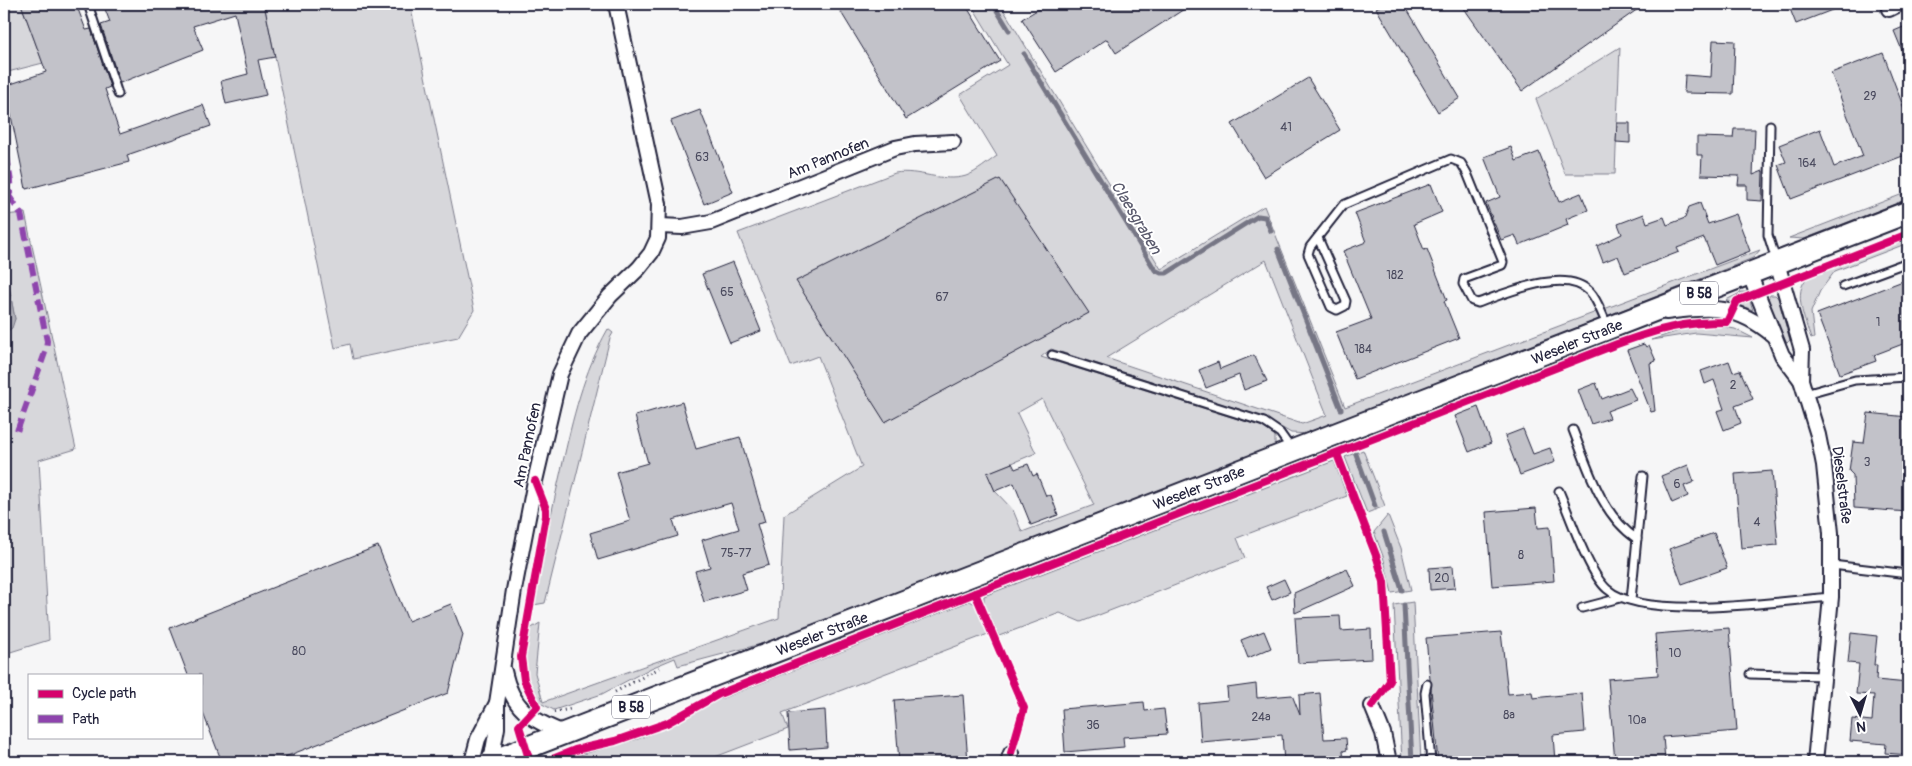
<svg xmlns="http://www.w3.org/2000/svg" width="1912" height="766" viewBox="0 0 1912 766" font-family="Pangolin,sans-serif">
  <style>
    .green { fill: #d7d7db; stroke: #7c7c8b; fill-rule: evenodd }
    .water { fill: #aeaeb7; stroke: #767685 }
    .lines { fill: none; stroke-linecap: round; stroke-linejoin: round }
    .stream { stroke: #767685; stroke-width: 5 }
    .building { fill: #c2c2c9; stroke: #22223b }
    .lane-casing { stroke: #22223b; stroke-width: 11 }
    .street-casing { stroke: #22223b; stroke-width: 18 }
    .primary-casing { stroke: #22223b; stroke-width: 25 }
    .path { stroke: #22223b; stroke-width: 3; stroke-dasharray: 1 4; stroke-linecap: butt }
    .lane { stroke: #fff; stroke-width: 7 }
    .street { stroke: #fff; stroke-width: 14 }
    .primary { stroke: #fff; stroke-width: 21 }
    .quiet { stroke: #8e44ad; stroke-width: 6; stroke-dasharray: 12 6; stroke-linecap: butt }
    .cycleway-casing { stroke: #fff; stroke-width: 11 }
    .cycleway { stroke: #d6006c; stroke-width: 8 }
    .labels { text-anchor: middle; stroke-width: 4; stroke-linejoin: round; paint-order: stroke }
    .number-label { font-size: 12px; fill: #4a4a5e }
    .shield { fill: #fff; stroke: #646476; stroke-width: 1 }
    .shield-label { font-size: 14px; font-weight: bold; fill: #22223b }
    .street-label { font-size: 15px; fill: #22223b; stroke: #fff }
    .water-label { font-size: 16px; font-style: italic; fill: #5a5a6d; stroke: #fff }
  </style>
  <rect width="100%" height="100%" fill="#f6f6f7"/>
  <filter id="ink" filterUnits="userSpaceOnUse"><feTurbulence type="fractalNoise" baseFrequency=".02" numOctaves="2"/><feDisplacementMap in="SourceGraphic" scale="10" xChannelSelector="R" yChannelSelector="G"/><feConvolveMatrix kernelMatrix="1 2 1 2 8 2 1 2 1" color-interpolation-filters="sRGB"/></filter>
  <g filter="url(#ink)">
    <g class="green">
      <polygon points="4,4 21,4 43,63 4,73"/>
      <polygon points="264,4 410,4 474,310 458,337 353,359 350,344 335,348"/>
      <path d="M971 4H1000L1161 269 1264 206 1345 407 1760 250 1753 258 1310 434 1291 433 1263 417 1051 349 1041 357 1260 426 1275 435V445L1267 452 761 644 678 666 675 658 651 668 602 694 554 710 538 702 527 681 524 664 528 630 540 623 535 673 543 702 779 618 784 515 862 467 818 356 791 366 738 233 895 173C918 169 943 183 966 176 977 172 988 162 997 156L960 95 1008 65ZM1266 260 1327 415 1302 424 1106 358ZM1042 399 1094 505 1022 532 1013 510 995 491 988 473 1036 453 1017 413Z"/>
      <polygon points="1620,47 1615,174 1565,174 1536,99"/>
      <polygon points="1908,192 1908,199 1804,239 1789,238"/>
      <polygon points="25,213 76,449 39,460 49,640 4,654 4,333 15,319 4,260 4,215"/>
      <path d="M1908 238V243L1835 271 1820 291 1811 312 1814 338 1811 339C1805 320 1792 292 1808 277Z"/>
      <polygon points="1742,292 1747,292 1753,310 1726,300"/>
      <polygon points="1770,295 1775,295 1778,298 1790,340 1787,343 1783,342 1768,299"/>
      <polygon points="1718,326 1735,329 1753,338 1696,333 1651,340 1685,329"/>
      <path d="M608 329 613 333 610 338 545 603 533 605C542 559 551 513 562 466 573 418 583 373 608 329Z"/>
      <polygon points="1363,450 1385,506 1367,513 1345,457"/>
      <polygon points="1334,461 1347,496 1237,538 1245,558 1081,622 1060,613 999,636 984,602 984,596"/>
      <polygon points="1388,515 1401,548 1411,590 1392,593 1383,556 1374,532"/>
      <polygon points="970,601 976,605 988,634 782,713 788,729 702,762 554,762 638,739 666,728 718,700"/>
      <polygon points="1413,602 1421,762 1402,762 1394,605"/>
    </g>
    <polygon class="water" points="4,260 15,319 12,328 4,333"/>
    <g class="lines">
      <g class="stream">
        <polyline points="993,4 1009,30"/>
        <polyline points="1024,54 1155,270 1161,273 1167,273 1258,216 1265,217 1271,231"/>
        <polyline points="1278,249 1341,409"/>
        <polyline points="1356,454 1375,506"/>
        <polyline points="1384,532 1402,590"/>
        <polyline points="1404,605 1412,762"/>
      </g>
    </g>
    <g class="building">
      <polygon points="21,4 76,4 86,30 91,29 110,87 105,89 120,134 203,105 211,126 127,155 129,162 26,189 5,86 46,72"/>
      <polygon points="103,4 264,4 275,57 258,60 266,95 226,104 221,81 248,74 235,13 193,26 203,50 120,83 101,25 110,22"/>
      <polygon points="836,4 965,4 1000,61 906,119"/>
      <polygon points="1047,4 1192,4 1116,53 1107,39 1056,72 1022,19"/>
      <polygon points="1383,4 1404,4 1460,98 1438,112 1376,8"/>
      <polygon points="1461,4 1645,4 1522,91"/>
      <polygon points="1788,4 1845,4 1845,5 1796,24"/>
      <polygon points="1908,25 1908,65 1894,31"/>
      <polygon points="1713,40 1735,41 1733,94 1684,93 1685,75 1711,77"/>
      <polygon points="1883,53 1908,119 1908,154 1791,199 1778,165 1786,162 1779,145 1820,129 1834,167 1863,156 1831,73"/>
      <polygon points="1308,78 1340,130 1264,177 1232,124"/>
      <polygon points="700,110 733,192 704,204 671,121"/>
      <polygon points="1617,123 1630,123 1630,143 1616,142"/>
      <polygon points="1734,129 1755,129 1753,175 1763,171 1762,201 1747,200 1747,185 1738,185 1739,176 1701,175 1702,155 1697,155 1697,137 1733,138"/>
      <polygon points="1511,147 1516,161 1539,152 1559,202 1581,193 1588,210 1566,219 1568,225 1519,245 1515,235 1501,240 1486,203 1500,197 1484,157"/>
      <polygon points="1000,179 1089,313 885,422 796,281"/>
      <polygon points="1431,184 1442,212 1414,224 1424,250 1427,249 1447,300 1444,301 1459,338 1355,379 1336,332 1371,319 1343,251 1366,242 1355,213"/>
      <polygon points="1700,203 1708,224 1736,214 1750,251 1715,265 1704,238 1677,248 1679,252 1625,273 1618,256 1603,262 1597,246 1622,234 1618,224 1644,214 1647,223 1664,217 1667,225 1685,218 1689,207"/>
      <polygon points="733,262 761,331 730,343 702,274"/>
      <polygon points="1908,279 1908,342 1874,355 1876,361 1840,374 1817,314"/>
      <polygon points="1644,344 1646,347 1649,345 1656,361 1650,363 1655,411 1651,412 1627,350"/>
      <polygon points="1254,355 1267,381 1244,390 1239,375 1206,388 1199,370 1218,362 1220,369"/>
      <polygon points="1729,361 1733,372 1740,370 1753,399 1735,406 1741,423 1724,430 1717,411 1724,409 1714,380 1705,384 1701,371"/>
      <polygon points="1596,383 1602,399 1630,388 1636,400 1607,411 1610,418 1591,424 1578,390"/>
      <polygon points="682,402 696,449 740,437 765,522 757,524 769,565 742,573 747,590 704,602 695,571 710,567 702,540 739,529 731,503 673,520 678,536 598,560 590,533 630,521 616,472 648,463 635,416"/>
      <polygon points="1478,407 1491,443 1469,452 1455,416"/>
      <polygon points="1868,413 1908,417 1908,512 1854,508 1853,475 1849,471 1853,442 1864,443"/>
      <polygon points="1523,429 1533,454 1550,448 1555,462 1520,475 1505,436"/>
      <polygon points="1012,463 1015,469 1028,464 1033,476 1037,474 1046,496 1051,495 1058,515 1031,525 1014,483 995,491 987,473"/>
      <polygon points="1688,465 1694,482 1684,486 1688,496 1672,503 1661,476"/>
      <polygon points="1772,471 1778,545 1741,548 1735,474"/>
      <polygon points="1536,508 1538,528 1550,527 1554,581 1492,586 1486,512"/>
      <polygon points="1714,533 1727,568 1682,584 1669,549"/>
      <polygon points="378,546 408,621 451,604 463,635 448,693 272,762 222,762 201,708 201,675 188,675 170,628"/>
      <polygon points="1453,566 1455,588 1430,590 1429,568"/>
      <polygon points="1347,569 1355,586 1295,613 1294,593"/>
      <polygon points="1284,579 1290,592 1272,600 1266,587"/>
      <polygon points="1340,616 1341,631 1371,629 1372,659 1298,663 1295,618"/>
      <polygon points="1729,628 1737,731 1663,737 1665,760 1615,762 1608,679 1658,675 1655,634"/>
      <polygon points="1264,631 1271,648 1248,658 1241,640"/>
      <polygon points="1501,632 1508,694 1532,692 1533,698 1582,693 1585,732 1553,735 1555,762 1438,762 1426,638"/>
      <polygon points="1851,633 1877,636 1874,665 1877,665 1876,680 1908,683 1908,755 1885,753 1886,744 1850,741 1852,719 1872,721 1874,695 1856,694 1859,664 1848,663"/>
      <polygon points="1256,684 1257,698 1292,695 1300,715 1299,695 1320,693 1324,739 1346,738 1347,750 1343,751 1344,762 1284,762 1282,735 1201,742 1198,703 1228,700 1227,688"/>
      <polygon points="963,695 968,762 899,762 894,700"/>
      <polygon points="1144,702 1145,711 1164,709 1167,734 1123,737 1124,747 1065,752 1062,709"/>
      <polygon points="825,710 827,747 790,750 788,713"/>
    </g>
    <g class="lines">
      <defs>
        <g id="lane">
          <polyline points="88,4 118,94"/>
          <polyline points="1770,125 1768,235 1776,260"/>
          <path d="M1318 238 1346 301 1345 306 1337 310 1331 307 1308 254 1310 247 1343 205 1451 159 1461 163 1467 173 1503 262 1502 265 1464 279 1463 284 1472 301 1478 303C1504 294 1566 266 1590 292 1598 300 1602 316 1608 326"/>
          <polyline points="1843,286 1908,262"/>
          <polyline points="1052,355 1264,422 1280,433 1292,450"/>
          <polyline points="1805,394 1855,380 1908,377"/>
          <path d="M1573 430C1588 468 1601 515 1637 539"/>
          <path d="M1559 491C1570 516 1588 572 1607 589 1644 622 1781 601 1831 597"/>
          <polyline points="1832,565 1908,574"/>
          <polyline points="1631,600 1643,476"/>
          <polyline points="1582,608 1620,598"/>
          <polyline points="1750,674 1824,676"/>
          <polyline points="1427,684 1425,693 1431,762"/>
        </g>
        <g id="street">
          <polyline points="1889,9 1899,4"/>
          <polyline points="660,226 682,227 711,222 895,148 915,144 953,142"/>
          <polyline points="1777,263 1802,350 1801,380 1818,435 1824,465 1831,533 1831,597 1815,762"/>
          <polyline points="1749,273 1782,355 1801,380"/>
          <path d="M1666 312C1712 306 1737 305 1773 335"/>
          <path d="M504 671C512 709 531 720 564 733"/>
          <polyline points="1372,706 1383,733 1389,762"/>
          <polyline points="472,762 478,739 497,703"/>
          <polyline points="491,762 497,728 497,703 514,590 535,481 560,374 579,334 610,296 639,268 651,253 658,238 659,204 616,4"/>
          <polyline points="1008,762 1011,753"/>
        </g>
        <polyline id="primary" points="490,762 1908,212"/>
      </defs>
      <use href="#lane" class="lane-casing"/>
      <use href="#street" class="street-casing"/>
      <use href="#primary" class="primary-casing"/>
      <g class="path">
        <polyline points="615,692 663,666"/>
        <polyline points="554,712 570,709"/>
      </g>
      <use href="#lane" class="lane"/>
      <use href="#street" class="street"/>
      <use href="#primary" class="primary"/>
      <g class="quiet">
        <polyline points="4,137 12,189 4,204"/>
        <polyline points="9,196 21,214 47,341 46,350 16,434"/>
      </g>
      <defs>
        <g id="cycleway">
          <polyline points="1337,454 1377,558 1384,582 1390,681 1372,706"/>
          <polyline points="975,593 1024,708 1011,753"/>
          <polyline points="530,762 519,726 537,707 524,680 521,657 546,516 546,509 535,481"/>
          <path d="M545 762 575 750 615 741 667 723 719 694 975 593 1617 344C1659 329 1682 322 1727 322L1737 301 1908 234"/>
        </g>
      </defs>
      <use href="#cycleway" class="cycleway-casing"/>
      <use href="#cycleway" class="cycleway"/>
    </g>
  </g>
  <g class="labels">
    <g class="number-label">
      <text x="1870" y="100">29</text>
      <text x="1286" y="131">41</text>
      <text x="702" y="161">63</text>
      <text x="1807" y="167">164</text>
      <text x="1395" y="279">182</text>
      <text x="727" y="296">65</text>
      <text x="942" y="301">67</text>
      <text x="1878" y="326">1</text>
      <text x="1363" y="353">184</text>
      <text x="1733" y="389">2</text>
      <text x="1867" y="466">3</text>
      <text x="1677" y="488">6</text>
      <text x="1757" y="526">4</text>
      <text x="736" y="557">75-77</text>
      <text x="1521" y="559">8</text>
      <text x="1442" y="582">20</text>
      <text x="299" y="655">80</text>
      <text x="1675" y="657">10</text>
      <text x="1509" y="719">8a</text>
      <text x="1261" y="721">24a</text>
      <text x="1637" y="724">10a</text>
      <text x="1093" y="729">36</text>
    </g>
    <g class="shield">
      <rect x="1680" y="281.5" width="38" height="23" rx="4"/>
      <rect x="612" y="695.5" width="38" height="23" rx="4"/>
    </g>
    <g class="shield-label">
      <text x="1699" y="298">B 58</text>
      <text x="631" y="712">B 58</text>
    </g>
    <g class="street-label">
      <text transform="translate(828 158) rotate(-22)" y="5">Am Pannofen</text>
      <text transform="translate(1577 342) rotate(-22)" y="5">Weseler Straße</text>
      <text transform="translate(527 445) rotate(-78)" y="5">Am Pannofen</text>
      <text transform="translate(1842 485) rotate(83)" y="5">Dieselstraße</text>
      <text transform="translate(1199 488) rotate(-21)" y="5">Weseler Straße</text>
      <text transform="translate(822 634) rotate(-21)" y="5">Weseler Straße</text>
    </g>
    <g class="water-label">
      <text transform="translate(1137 217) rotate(59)" y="6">Claesgraben</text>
    </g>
  </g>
  <rect width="1912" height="766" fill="none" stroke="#fff" stroke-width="20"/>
  <rect x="10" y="10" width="1892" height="746" fill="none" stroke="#22223b" stroke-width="2" filter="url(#ink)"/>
  <rect x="28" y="674" width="175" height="65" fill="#ffffff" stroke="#a7a7b1"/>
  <rect x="38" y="690" width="25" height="8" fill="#d6006c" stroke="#a7a7b1"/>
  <text x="72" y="698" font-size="15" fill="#22223b">Cycle path</text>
  <rect x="38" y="715" width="25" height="8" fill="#8e44ad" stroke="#a7a7b1"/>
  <text x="72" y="724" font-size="15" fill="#22223b">Path</text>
  <g transform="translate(1860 714) rotate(175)" stroke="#ffffff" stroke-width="4" paint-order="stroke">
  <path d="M0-4L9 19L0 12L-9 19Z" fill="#22223b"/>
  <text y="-8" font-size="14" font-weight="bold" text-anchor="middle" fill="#22223b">N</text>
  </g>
</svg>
